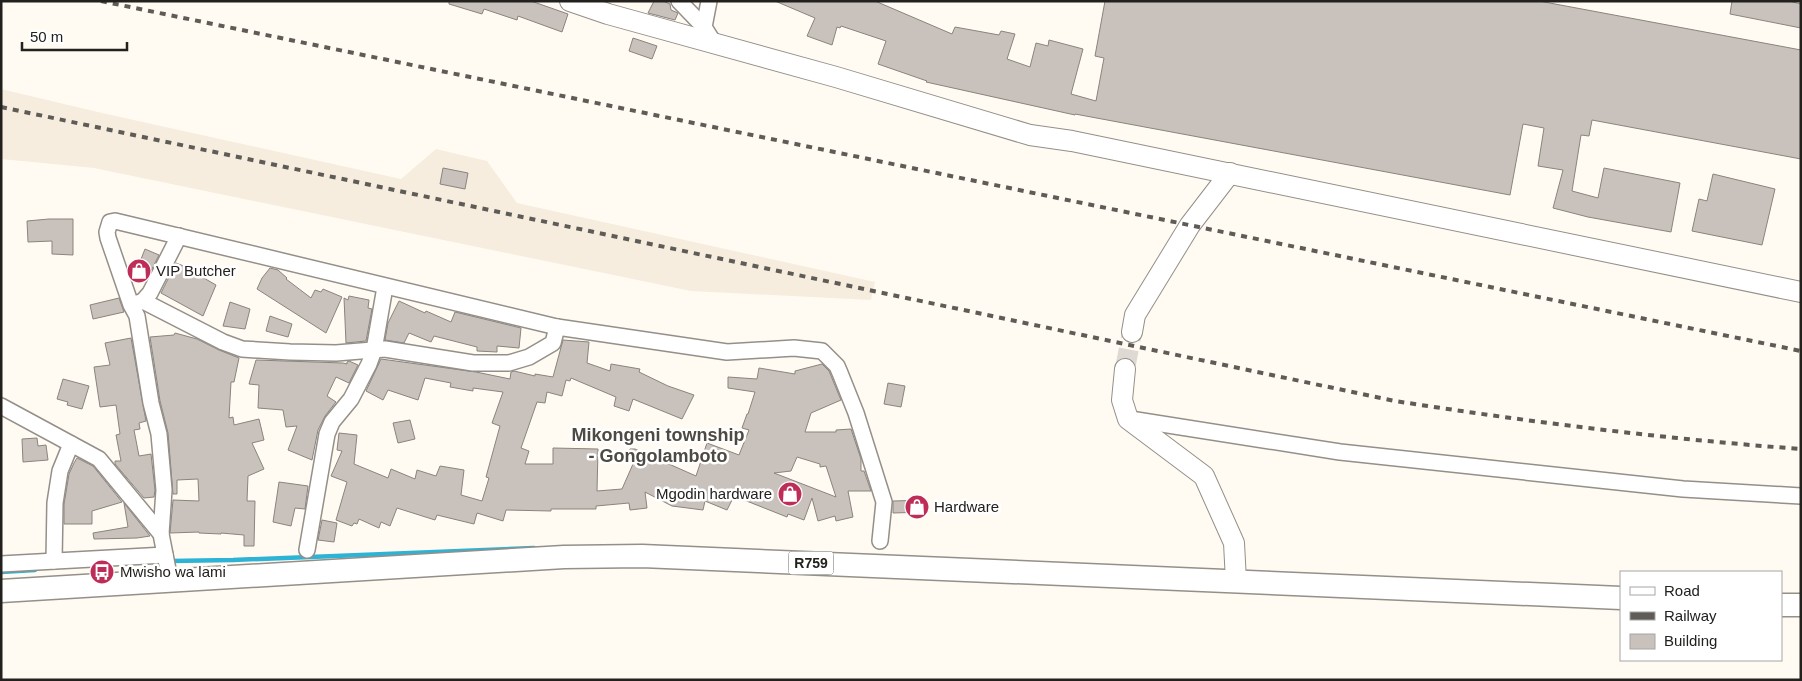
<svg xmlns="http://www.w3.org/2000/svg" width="1802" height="681" viewBox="0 0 1802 681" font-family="Helvetica,sans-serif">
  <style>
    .built { fill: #f6edde }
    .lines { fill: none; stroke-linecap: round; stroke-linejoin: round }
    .stream { stroke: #2db3d6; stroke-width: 4.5 }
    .building { fill: #c9c1bb; stroke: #8b837e; fill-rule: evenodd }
    .secondary-tunnel { stroke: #ded9d2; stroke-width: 20; stroke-dasharray: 20 10; stroke-linecap: butt }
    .street-casing { stroke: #948f88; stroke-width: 18 }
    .secondary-casing { stroke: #948f88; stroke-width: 22 }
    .primary-casing { stroke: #948f88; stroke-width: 25 }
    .street { stroke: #fff; stroke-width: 15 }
    .secondary { stroke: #fff; stroke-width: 20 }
    .primary { stroke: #fff; stroke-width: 22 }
    .rail { stroke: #5f5c58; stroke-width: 4; stroke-dasharray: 6 6; stroke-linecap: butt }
    .labels { text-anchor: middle; stroke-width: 5; stroke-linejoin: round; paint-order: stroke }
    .shield { fill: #fff; stroke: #656462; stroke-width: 1 }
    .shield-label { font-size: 14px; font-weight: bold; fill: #23211e }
    .poi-label { font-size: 15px; fill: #23211e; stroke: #fff; text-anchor: start }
    .quarter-label { font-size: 18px; font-weight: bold; fill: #4d4943; stroke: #fff }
  </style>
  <rect width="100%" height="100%" fill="#fffaf2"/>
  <polygon class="built" points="1,89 102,113 401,179 436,149 487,161 517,203 875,282 871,300 691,291 94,168 1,159"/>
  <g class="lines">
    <g class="stream">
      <polyline points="170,561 233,560 534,548"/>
      <polyline points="1,572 35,570"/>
    </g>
  </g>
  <g class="building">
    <polygon points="449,1 531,1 568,14 562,32 518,16 517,20 484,9 482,14 449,4"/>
    <polygon points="654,1 663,1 670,4 671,10 678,13 675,20 648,13"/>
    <polygon points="775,1 875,1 952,34 955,27 999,35 1001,31 1015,34 1007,59 1030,67 1036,43 1048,46 1049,40 1083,49 1071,94 1096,101 1104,58 1095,56 1105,1 1539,1 1801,50 1801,159 1592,120 1589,136 1581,135 1572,191 1598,198 1604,168 1680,183 1671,232 1588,217 1553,208 1563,170 1538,166 1544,128 1523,124 1510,195 1075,114 1075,115 926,82 927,81 878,64 886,41 841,26 840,28 837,27 832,45 807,36 815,18"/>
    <polygon points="1732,1 1789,1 1801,4 1801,28 1730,14"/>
    <polygon points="633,38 657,46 652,59 629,51"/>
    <polygon points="443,168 468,173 465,189 440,184"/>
    <polygon points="1713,174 1775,189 1762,245 1692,231 1699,199 1707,201"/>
    <polygon points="49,219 73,219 73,255 52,254 52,241 28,242 27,221"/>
    <polygon points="145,249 159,255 146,281 142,279 144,275 136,272"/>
    <polygon points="176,263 196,271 195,273 216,285 203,316 161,293"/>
    <polygon points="270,268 278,270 287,278 286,279 311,298 315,290 321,292 323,289 342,297 326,333 257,289 262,278"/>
    <polygon points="349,296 369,300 368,308 372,309 366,341 346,343 344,298 348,300"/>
    <polygon points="119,298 124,312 93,319 90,305"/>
    <polygon points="399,301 425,313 426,311 451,322 455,312 521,328 519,348 497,346 497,352 477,351 477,347 434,336 431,342 409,333 404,343 385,340 388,323"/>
    <polygon points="230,302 250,309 245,329 223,326"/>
    <polygon points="270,316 292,324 288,337 266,331"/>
    <polygon points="175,333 197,339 219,350 239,358 234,382 231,382 229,418 233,417 234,425 259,419 264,440 252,443 264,469 248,476 247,501 255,501 254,546 244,546 244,535 221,533 221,534 199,533 199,532 170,533 173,500 199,501 198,479 177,480 177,494 173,494 168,433 160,401 150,337 174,335"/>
    <polygon points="131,338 146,421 139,423 140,429 134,430 139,456 151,454 155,490 154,497 144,498 115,464 115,461 121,461 116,435 120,434 116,405 100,407 94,367 110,365 105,343"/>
    <path d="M563 340 589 342 587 363 610 371 611 364 640 369 639 372 668 386 694 395 682 419 633 399 629 411 614 406 616 397 571 378 570 381 566 380 562 396 547 392 545 403 537 402 521 448 529 451 525 464H553V448L598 449 597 491 622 489 633 464 625 460 630 449H635L696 476 707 443 739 455 749 430 742 428 747 414H748L755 392 728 388V377L757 379 759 368 795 374V371L822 364 829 371 841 400 811 413 805 432H836V430L851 429 861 459V471H864L871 491H848L853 517 836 521 835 516 818 521 812 498 804 520 788 514 787 517 734 496 727 510 705 501 703 510 672 506 645 492 647 508 630 510 629 503 596 506V509H551V511L506 510 503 521 477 513 474 524 437 515 435 520 397 508 390 526 381 522 379 528 359 519 357 524 354 523 352 526 336 520 347 482 331 476 342 451 337 450 339 433 357 435 354 464 388 478 391 469 415 479 417 470 436 476 440 466 464 470 461 495 482 501 489 478 486 477 500 426 492 423 503 392 473 388V391L450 387 451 383 425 378 418 400 388 390 383 400 366 391 381 359 476 372 510 379 511 372 514 371 535 376V374L553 377ZM797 457 820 464V467L826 466 836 497 774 473 791 471Z"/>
    <polygon points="256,360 343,363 347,364 347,362 349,361 358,365 349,383 336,377 327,396 336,402 325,416 318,430 312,460 288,450 297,426 286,427 283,410 258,408 259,385 249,384"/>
    <polygon points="63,379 89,386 82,409 67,405 68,402 57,399"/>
    <polygon points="888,383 905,386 901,407 884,404"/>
    <polygon points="410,420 415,439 398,443 393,423"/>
    <polygon points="37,438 38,446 46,445 48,460 23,462 22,439"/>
    <polygon points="77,458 93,466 122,502 92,511 92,524 64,524 64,504 69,474 74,463"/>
    <polygon points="279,482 308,486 305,509 295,508 291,526 273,522"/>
    <polygon points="927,500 927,512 893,513 893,501"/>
    <polygon points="124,503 150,536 137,538 94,539 93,533 128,527"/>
    <polygon points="322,520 337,523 334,542 318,540"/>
  </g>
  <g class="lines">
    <polyline class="secondary-tunnel" points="1125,369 1132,332"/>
    <defs>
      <g id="street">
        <polyline points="679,1 704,27"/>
        <polyline points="709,1 704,27 714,43"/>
        <polyline points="143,301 223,342 242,349 290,352 336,353 385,349 473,363 509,363 529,357 553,343 557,327"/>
        <polyline points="135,304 143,301 150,293 179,236"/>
        <polyline points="1,406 99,459 161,534 170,580"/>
        <polyline points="1130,419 1340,452 1683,489 1801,496"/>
        <polyline points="161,534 164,490 159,434 151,403 137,316 131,305 108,238 107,232 110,222 115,221 557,327 727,352 794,348 822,351 837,366 840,373 856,413 884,502 880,541"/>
        <polyline points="307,550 327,434 332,422 351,399 369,364 374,350 385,287"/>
        <polyline points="54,561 55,503 60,471 71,444"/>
        <polyline points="1,564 165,555"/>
      </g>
      <g id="secondary">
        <polyline points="570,1 608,14 836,77 1030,135 1072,141 1801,292"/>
        <polyline points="1132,332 1135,315 1190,225 1230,173"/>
        <polyline points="1125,369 1122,400 1128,419 1204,476 1234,543 1236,581"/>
      </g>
      <g id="primary">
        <polyline points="1,591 564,557 642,556 1621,598"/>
        <polyline points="1781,605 1801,605"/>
      </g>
    </defs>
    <use href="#street" class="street-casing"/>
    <use href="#secondary" class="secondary-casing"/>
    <use href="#primary" class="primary-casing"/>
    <use href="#street" class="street"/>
    <use href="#secondary" class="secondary"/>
    <use href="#primary" class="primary"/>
    <g class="rail">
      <polyline points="101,1 1801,351"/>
      <path d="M1 107 1395 401C1530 422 1665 439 1801 449"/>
    </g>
  </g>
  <defs>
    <symbol id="shop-disc" viewBox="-11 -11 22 22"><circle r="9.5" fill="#bd2d57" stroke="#fff"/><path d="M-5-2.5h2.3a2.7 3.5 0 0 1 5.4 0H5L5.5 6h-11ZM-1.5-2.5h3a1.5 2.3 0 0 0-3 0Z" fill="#fff"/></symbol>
    <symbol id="bus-disc" viewBox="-11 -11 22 22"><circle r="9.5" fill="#bd2d57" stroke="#fff"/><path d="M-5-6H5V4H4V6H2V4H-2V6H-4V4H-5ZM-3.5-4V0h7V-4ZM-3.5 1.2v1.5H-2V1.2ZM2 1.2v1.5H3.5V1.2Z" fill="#fff"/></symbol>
  </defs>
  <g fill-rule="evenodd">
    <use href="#shop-disc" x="125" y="257" width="28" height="28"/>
    <use href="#shop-disc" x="776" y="480" width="28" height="28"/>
    <use href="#shop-disc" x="903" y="493" width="28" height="28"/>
    <use href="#bus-disc" x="88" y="558" width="28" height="28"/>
  </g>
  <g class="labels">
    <rect class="shield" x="788.5" y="551.5" width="45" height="23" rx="4"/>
    <g class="shield-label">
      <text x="811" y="568">R759</text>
    </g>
    <g class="poi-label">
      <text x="156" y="276">VIP Butcher</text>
      <text x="772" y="499" text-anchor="end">Mgodin hardware</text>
      <text x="934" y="512">Hardware</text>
      <text x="120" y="577">Mwisho wa lami</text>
    </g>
    <g class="quarter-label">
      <text x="658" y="441">Mikongeni township<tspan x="658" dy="21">- Gongolamboto</tspan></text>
    </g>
  </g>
  <rect width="1802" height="681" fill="none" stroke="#23211e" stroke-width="5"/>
  <rect x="1620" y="571" width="162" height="90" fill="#ffffff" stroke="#a7a6a5"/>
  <rect x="1630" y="587" width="25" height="8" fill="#ffffff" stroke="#a7a6a5"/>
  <text x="1664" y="596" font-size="15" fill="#23211e">Road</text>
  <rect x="1630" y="612" width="25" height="8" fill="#5f5c58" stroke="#a7a6a5"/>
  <text x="1664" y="621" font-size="15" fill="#23211e">Railway</text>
  <rect x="1630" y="634" width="25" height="15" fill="#c9c1bb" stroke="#a7a6a5"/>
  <text x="1664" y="646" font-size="15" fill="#23211e">Building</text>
  <path d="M22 42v8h105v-8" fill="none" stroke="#23211e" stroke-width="2.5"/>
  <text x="30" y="42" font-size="15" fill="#23211e" stroke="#ffffff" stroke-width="4" paint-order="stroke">50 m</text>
</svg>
